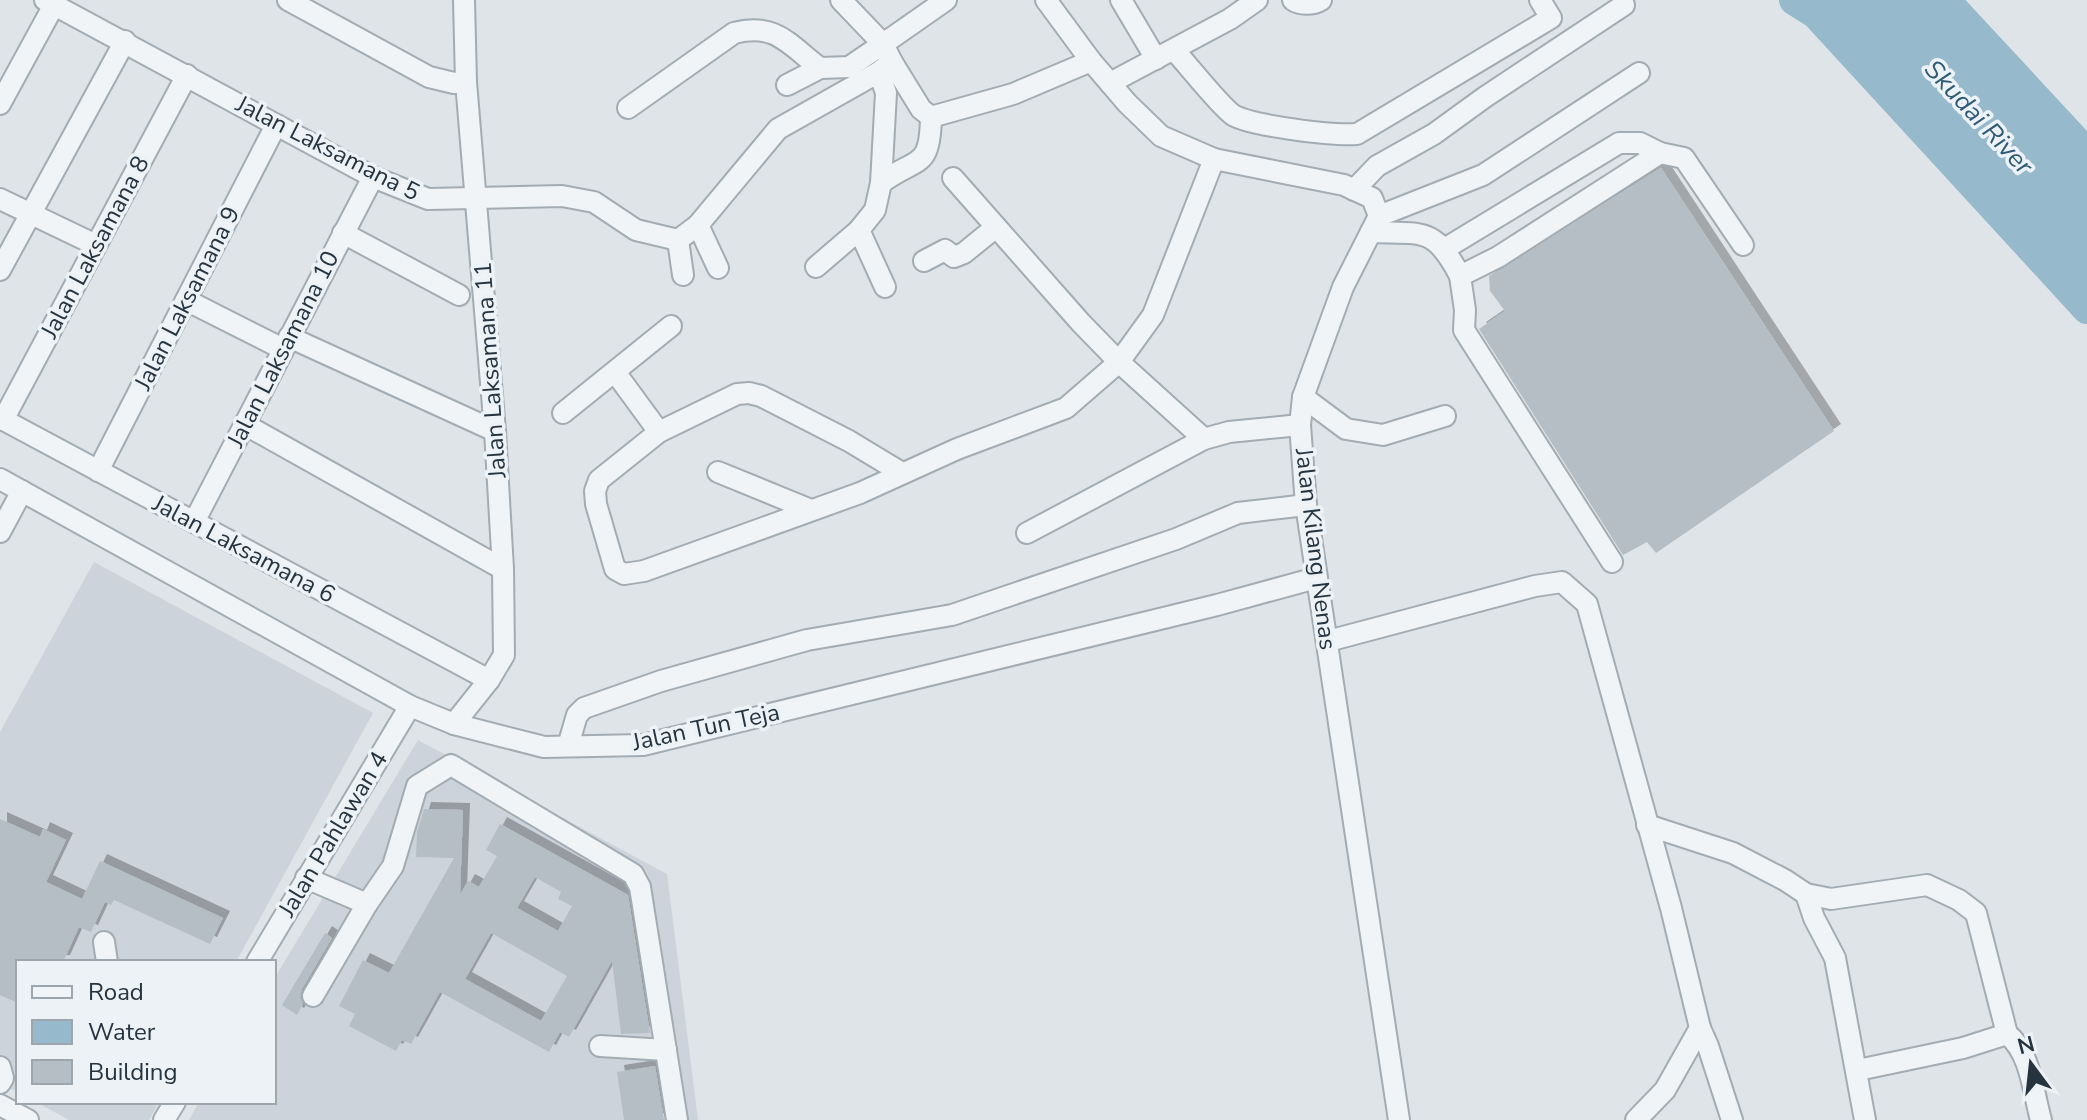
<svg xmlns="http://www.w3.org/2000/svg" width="2087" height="1120" viewBox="0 0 2087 1120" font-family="'Nunito Sans',sans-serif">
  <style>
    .built { fill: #ccd3db }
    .water { fill: #96b9cb }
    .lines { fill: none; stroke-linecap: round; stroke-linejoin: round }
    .river { stroke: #96b9cb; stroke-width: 30 }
    .building { fill: #b5bec5; fill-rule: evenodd; filter: url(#shadow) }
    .minor-casing { stroke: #a3acb2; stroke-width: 24 }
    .minor { stroke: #f1f4f6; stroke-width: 20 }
    .labels { text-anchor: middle; stroke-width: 7; stroke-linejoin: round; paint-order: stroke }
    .street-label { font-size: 24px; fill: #263440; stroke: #edf2f6 }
    .water-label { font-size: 26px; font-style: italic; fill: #2e5b76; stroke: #edf2f6 }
  </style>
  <defs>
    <filter id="shadow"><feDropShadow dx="7" dy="-7" stdDeviation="0" flood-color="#0004"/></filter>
  </defs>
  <rect width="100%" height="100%" fill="#dee4e8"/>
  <g class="built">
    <polygon points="94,562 373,713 236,962 18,962 18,1092 0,1083 0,732"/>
    <polygon points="418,740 667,874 698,1120 189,1120 199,1102 274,1102 274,979"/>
    <polygon points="36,1102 159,1102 149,1120 69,1120"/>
  </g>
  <polygon class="water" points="1794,0 1945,0 2087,153 2087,309 1816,14"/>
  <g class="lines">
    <g class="river">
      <polyline points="1794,0 1816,14 2087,309"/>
      <polyline points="1945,0 2087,153"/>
    </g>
  </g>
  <g class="building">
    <polygon points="1661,168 1834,431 1656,553 1647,542 1623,555 1479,329 1505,311 1490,291 1489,276"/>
    <path d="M424 809 463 810 460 895 468 881 479 887 497 856 486 850 500 824 628 895 650 1033 621 1034 612 961 569 1037 560 1032 549 1052 440 992 411 1044 402 1040 396 1051 349 1026 355 1014 339 1006 363 960 389 973 454 858 416 857 417 832ZM535 877 561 892 558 899 572 906 558 931 517 908ZM491 933 567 976 541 1021 465 979Z"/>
    <polygon points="0,819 40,837 43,829 66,840 46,882 82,899 100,861 223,918 210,944 114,900 111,905 105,902 91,932 79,927 63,962 18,962 18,1003 0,995"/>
    <polygon points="325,933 332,938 302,989 300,997 303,1004 297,1015 282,1005"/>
    <polygon points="655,1066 664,1120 624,1120 617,1072"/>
  </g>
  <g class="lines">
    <defs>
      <g id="minor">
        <polyline points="45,0 373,177 428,199 562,196 594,202 636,230 678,240 698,225 778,129 879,72 892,62 883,44 946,0"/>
        <polyline points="288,0 429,77 454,83 466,82"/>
        <polyline points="1046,0 1091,61 1127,103 1161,136 1214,159 1344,185 1372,198 1379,216 1343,287 1303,397 1300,425 1306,505 1399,1120"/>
        <polyline points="1121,0 1156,59"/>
        <path d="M1293 0C1300 5 1313 5 1321 0"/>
        <path d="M1174 50C1188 65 1219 105 1233 115 1252 126 1334 136 1357 134L1551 18 1540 0"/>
        <polyline points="892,62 921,109 931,117 1013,94 1091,61"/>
        <polyline points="1110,83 1230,19 1257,0"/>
        <polyline points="787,85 820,68 849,67 883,44 841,0"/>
        <polyline points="0,104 54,5"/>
        <path d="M628 108 734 33C776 22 789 45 820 68"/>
        <polyline points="953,178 1081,323 1119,362 1204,439"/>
        <path d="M881 183C917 156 930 171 931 117"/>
        <polyline points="1354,190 1377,166 1434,134 1485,97 1624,5"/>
        <polyline points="0,199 96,245"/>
        <polyline points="1379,216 1483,175 1639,73"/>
        <polyline points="698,225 718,268"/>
        <polyline points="859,230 885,287"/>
        <path d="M1371 232C1423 234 1434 226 1460 276L1498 257 1660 153 1684 158 1743 245"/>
        <polyline points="343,233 459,295"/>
        <polyline points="678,240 683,275"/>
        <polyline points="1446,248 1619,143 1640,143 1660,153"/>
        <polyline points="924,261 945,250 954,257 964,253 996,227"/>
        <polyline points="816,267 859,230 875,210 881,183 886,93 879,72"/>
        <polyline points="0,270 125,41"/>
        <polyline points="1460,276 1465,310 1464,330 1612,562"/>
        <polyline points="186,300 283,349"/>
        <polyline points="289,337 495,431"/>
        <polyline points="615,372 659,432"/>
        <polyline points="1303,397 1346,429 1383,435 1445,416"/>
        <polyline points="563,413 671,326"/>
        <polyline points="0,418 489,680"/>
        <polyline points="3,420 187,75"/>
        <polyline points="244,424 503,569"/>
        <polyline points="98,471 276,125"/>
        <polyline points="718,472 811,510"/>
        <polyline points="902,473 849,441 761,396 749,393 737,394 659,432 599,480 595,491 596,504 615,569 624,574 644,571 860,493 957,449 1066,408 1119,362 1153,315 1214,159"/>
        <polyline points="0,479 410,706 454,724 544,747 643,745 1217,605 1316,578"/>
        <polyline points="194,522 373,177"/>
        <polyline points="0,532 22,491"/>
        <polyline points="1027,533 1204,439 1229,432 1300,425"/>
        <polyline points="1328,641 1535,586 1562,582 1587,604 1671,908 1700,1028 1708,1046 1732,1120"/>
        <polyline points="454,724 489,680 504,655 503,569 495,431 466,82 464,0"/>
        <polyline points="568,746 577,715 584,708 661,681 807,640 952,615 1176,539 1238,513 1306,505"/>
        <path d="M1647 825 1733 853 1785 880 1806 894 1831 899 1927 885 1959 900 1976 913 2007 1034C2031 1053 2033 1092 2041 1120"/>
        <polyline points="306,878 367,904 393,866 417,786 451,765 633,874 640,887 677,1120"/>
        <polyline points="1806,894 1814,918 1835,958 1865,1120"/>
        <polyline points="104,942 107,962"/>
        <polyline points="257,962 410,706"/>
        <polyline points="313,996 367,904"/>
        <polyline points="600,1046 666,1050"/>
        <polyline points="0,1067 3,1078 0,1083"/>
        <polyline points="1858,1070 1963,1048 2007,1034"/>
        <polyline points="0,1105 28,1120"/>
        <polyline points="164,1120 175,1102"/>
        <polyline points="1636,1120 1665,1090 1700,1028"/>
      </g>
    </defs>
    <use href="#minor" class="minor-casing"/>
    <use href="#minor" class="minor"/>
  </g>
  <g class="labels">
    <g class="street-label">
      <text transform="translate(328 148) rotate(27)" y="8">Jalan Laksamana 5</text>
      <text transform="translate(95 247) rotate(-62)" y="8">Jalan Laksamana 8</text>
      <text transform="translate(187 298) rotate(-63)" y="8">Jalan Laksamana 9</text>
      <text transform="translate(283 349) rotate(-63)" y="8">Jalan Laksamana 10</text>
      <text transform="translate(490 370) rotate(-94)" y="8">Jalan Laksamana 11</text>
      <text transform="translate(244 549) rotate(28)" y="8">Jalan Laksamana 6</text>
      <text transform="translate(1316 549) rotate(83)" y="8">Jalan Kilang Nenas</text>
      <text transform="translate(706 727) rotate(-12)" y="8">Jalan Tun Teja</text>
      <text transform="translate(333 834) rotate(-59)" y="8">Jalan Pahlawan 4</text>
    </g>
    <g class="water-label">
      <text transform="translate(1979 117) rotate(47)" y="9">Skudai River</text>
    </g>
  </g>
  <rect x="16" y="960" width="260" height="144" fill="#edf2f6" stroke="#9da6ad" stroke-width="2"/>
  <rect x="32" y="986" width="40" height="12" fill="#f1f4f6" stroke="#9da6ad" stroke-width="2"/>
  <text x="88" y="1000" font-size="24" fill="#263440">Road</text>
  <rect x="32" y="1020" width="40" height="24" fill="#96b9cb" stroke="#9da6ad" stroke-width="2"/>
  <text x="88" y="1040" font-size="24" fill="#263440">Water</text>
  <rect x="32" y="1060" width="40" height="24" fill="#b5bec5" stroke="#9da6ad" stroke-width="2"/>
  <text x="88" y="1080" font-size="24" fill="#263440">Building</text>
  <g transform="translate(2031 1064) rotate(345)" stroke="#edf2f6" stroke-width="6" paint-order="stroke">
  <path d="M0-6L14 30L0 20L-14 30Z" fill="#263440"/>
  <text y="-12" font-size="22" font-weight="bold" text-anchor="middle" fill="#263440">N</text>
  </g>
</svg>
